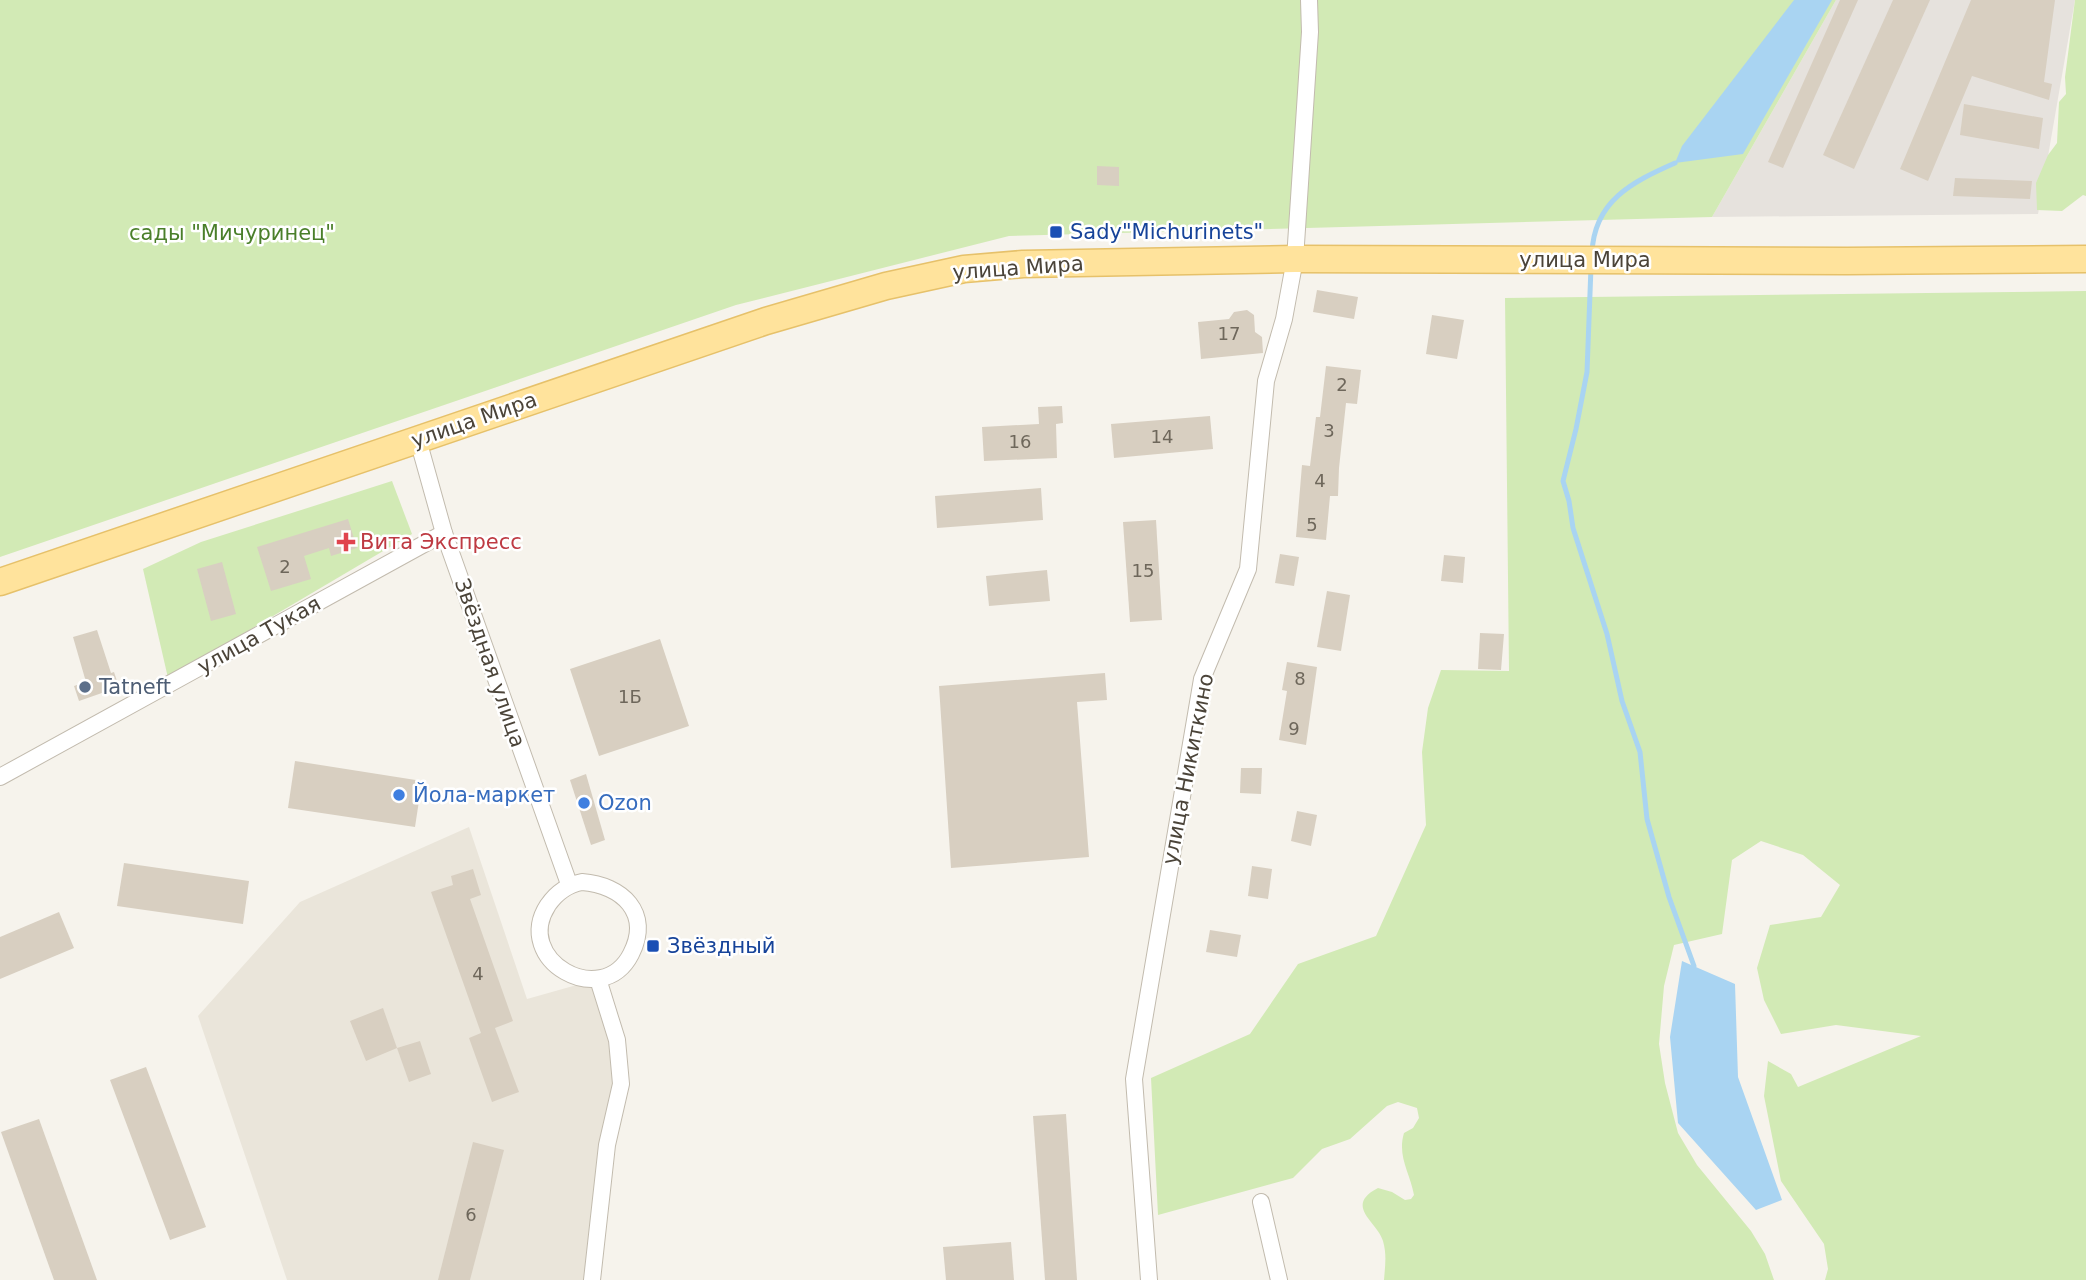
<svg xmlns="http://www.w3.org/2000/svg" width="2086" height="1280" viewBox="0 0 2086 1280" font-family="'DejaVu Sans',sans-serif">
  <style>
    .residential { fill: #eae5da }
    .industrial { fill: #e6e2dd }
    .green { fill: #d2eab5 }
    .water { fill: #a9d4f2 }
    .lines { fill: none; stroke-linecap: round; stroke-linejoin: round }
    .stream { stroke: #a9d4f2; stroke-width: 5 }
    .building { fill: #d8cfc1 }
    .minor-casing { stroke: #c2bbae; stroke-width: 18 }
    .primary-casing { stroke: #e6c16a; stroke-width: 29 }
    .minor { stroke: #fff; stroke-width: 16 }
    .primary { stroke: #ffe39c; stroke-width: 26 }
    .transit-dot { fill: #1a4fb4; stroke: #fff; stroke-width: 2.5 }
    .health-dot { fill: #e0444e; stroke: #fff; stroke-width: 2.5 }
    .service-dot { fill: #5c6f8a; stroke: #fff; stroke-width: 2.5 }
    .shop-dot { fill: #3f7fe0; stroke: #fff; stroke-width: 2.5 }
    .labels { text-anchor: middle; stroke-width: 5; stroke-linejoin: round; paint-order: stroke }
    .number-label { font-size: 18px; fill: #6e675b }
    .transit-label { font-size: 21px; fill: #164399; stroke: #fff; text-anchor: start }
    .park-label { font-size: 21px; fill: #4a7f2a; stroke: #fff }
    .street-label { font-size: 21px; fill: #4b4439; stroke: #fff }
    .health-label { font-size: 21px; fill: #be3a42; stroke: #fff; text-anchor: start }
    .service-label { font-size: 21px; fill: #4e5e75; stroke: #fff; text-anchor: start }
    .shop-label { font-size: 21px; fill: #366cbe; stroke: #fff; text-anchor: start }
  </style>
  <rect width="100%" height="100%" fill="#f6f3ec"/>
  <polygon class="residential" points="469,827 527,999 598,979 621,1084 592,1280 287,1280 198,1016 300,902"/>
  <polygon class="industrial" points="1836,0 2075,0 2038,214 1712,217"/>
  <g class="green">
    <polygon points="0,0 1836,0 1712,217 1009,236 736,305 0,557"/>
    <polygon points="2075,0 2086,0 2086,196 2083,195 2062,211 2037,210 2036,183 2048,155 2057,143 2059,102 2066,94 2065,77"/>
    <path d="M2086 291V1280H1825L1828 1269 1824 1244 1781 1181 1764 1096 1768 1061 1791 1074 1798 1087 1921 1036 1836 1025 1781 1034 1764 1000 1757 968 1770 925 1821 917 1840 885 1803 855 1761 841 1732 860 1722 934 1674 945 1664 986 1659 1044 1665 1083 1678 1133 1697 1165 1751 1231 1765 1254 1774 1280H1384C1385 1266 1387 1255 1383 1241 1378 1222 1343 1206 1378 1188L1392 1192 1405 1200 1411 1199 1414 1195C1410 1173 1397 1156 1404 1133L1413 1128 1419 1118 1417 1108 1398 1102 1387 1106 1350 1139 1322 1149 1293 1178 1158 1215 1151 1078 1250 1034 1298 964 1376 936 1426 825 1422 752 1428 708 1441 670 1509 671 1505 298Z"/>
    <polygon points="392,481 412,534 168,678 143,569 201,542"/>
  </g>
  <g class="water">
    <polygon points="1794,0 1832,0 1743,154 1675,163 1682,146"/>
    <polygon points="1682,961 1735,984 1738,1077 1782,1200 1756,1210 1678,1123 1670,1037"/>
  </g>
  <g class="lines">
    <g class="stream">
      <path d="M1592 253C1594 201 1632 182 1675 163"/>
      <polyline points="1591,267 1587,372 1576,429 1563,481 1569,501 1573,528 1607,634 1622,701 1640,752 1647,819 1669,897 1694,966"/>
    </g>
  </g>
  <g class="building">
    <polygon points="1840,0 1858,0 1783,168 1768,162"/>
    <polygon points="1893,0 1930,0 1854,169 1823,155"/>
    <polygon points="1971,0 2055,0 2044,82 2052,84 2049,100 1972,76 1928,181 1900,169"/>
    <polygon points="1964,104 2043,118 2039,149 1960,135"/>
    <polygon points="1097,166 1119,167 1119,186 1097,185"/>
    <polygon points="1955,178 2032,181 2030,199 1953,196"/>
    <polygon points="1317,290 1358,297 1354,319 1313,312"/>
    <polygon points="1247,310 1254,315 1255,332 1262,337 1263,353 1201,359 1198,322 1229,319 1234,312"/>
    <polygon points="1432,315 1464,320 1457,359 1426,354"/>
    <polygon points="1326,366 1361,370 1357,404 1346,403 1339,468 1338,496 1330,496 1326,540 1296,537 1302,465 1310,466 1316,417 1320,417"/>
    <polygon points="1062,406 1063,423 1056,424 1057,458 984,461 982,427 1039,424 1038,407"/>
    <polygon points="1210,416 1213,449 1114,458 1111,424"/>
    <polygon points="1041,488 1043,520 937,528 935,496"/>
    <polygon points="348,519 357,548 331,556 329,548 304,556 311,579 271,591 257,547"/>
    <polygon points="1156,520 1162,620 1130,622 1123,522"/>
    <polygon points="1280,554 1299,557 1294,586 1275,583"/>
    <polygon points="1444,555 1465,557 1463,583 1441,581"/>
    <polygon points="222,562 236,614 211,621 197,569"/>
    <polygon points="1047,570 1050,601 989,606 986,576"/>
    <polygon points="1327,591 1350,595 1341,651 1317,647"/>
    <polygon points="97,630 111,673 114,672 119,687 79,701 74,686 86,682 73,637"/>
    <polygon points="1480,633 1504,634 1501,670 1478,669"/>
    <polygon points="660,639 689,726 599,756 570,669"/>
    <polygon points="1287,662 1317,667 1306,745 1279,740 1287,691 1282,690"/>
    <polygon points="1105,673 1107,700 1077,702 1089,857 951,868 939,686"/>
    <polygon points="295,761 422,781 415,827 288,808"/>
    <polygon points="1241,768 1262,768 1261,794 1240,793"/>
    <polygon points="586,774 605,840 591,845 570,780"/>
    <polygon points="1297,811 1317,815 1311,846 1291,841"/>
    <polygon points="124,863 249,881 243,924 117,906"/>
    <polygon points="1252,866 1272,869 1268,899 1248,896"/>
    <polygon points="473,869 481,895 470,899 513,1021 495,1028 519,1092 492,1102 469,1038 481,1033 431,892 453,885 451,876"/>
    <polygon points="59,912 74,948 0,979 0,937"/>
    <polygon points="1210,930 1241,935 1237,957 1206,952"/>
    <polygon points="383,1008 397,1048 366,1061 350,1021"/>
    <polygon points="420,1041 431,1074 409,1082 397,1048"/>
    <polygon points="146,1067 206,1227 170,1240 110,1080"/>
    <polygon points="1066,1114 1077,1280 1045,1280 1033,1116"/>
    <polygon points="39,1119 97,1280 54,1280 1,1132"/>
    <polygon points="473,1142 504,1150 470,1280 438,1280"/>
    <polygon points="1011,1242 1014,1280 946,1280 943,1247"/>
  </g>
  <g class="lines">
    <defs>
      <g id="minor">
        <polyline points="418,440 444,533 569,884"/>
        <polyline points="0,777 444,533"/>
        <path d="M582 882C622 885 652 913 631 954 602 1011 512 960 548 905 557 892 567 885 582 882Z"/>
        <polyline points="1261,1202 1279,1280"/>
        <polyline points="592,1280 607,1145 621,1084 617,1040 598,979"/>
        <polyline points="1149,1280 1134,1079 1202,679 1248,569 1266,381 1284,319 1295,259 1310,32 1309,0"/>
      </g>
      <polyline id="primary" points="0,582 766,321 886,286 964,269 1023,264 1295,259 1847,261 2086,259"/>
    </defs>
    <use href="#minor" class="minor-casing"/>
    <use href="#primary" class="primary-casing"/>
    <use href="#minor" class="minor"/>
    <use href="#primary" class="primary"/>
  </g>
  <g class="transit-dot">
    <rect x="1049" y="225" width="14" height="14" rx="3.5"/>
    <rect x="646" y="939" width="14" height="14" rx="3.5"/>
  </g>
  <path class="health-dot" d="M342.5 531.5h7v7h7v7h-7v7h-7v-7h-7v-7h7z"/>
  <circle class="service-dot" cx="85" cy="687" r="7"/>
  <g class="shop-dot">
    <circle cx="399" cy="795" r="7"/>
    <circle cx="584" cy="803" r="7"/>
  </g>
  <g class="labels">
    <g class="number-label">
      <text x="1229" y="340">17</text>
      <text x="1342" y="391">2</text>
      <text x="1329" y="437">3</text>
      <text x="1162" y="443">14</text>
      <text x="1020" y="448">16</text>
      <text x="1320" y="487">4</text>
      <text x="1312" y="531">5</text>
      <text x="285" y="573">2</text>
      <text x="1143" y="577">15</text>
      <text x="1300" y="685">8</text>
      <text x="630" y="703">1Б</text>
      <text x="1294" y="735">9</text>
      <text x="478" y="980">4</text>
      <text x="471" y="1221">6</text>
    </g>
    <g class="transit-label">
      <text x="1070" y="239">Sady"Michurinets"</text>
      <text x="667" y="953">Звёздный</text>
    </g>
    <g class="park-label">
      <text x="232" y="240">сады "Мичуринец"</text>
    </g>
    <g class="street-label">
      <text x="1585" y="267">улица Мира</text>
      <text transform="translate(1018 268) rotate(-4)" y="7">улица Мира</text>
      <text transform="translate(474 420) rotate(-19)" y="7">улица Мира</text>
      <text transform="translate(259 635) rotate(-29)" y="7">улица Тукая</text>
      <text transform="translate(490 663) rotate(71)" y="7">Звёздная улица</text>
      <text transform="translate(1188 769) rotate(-79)" y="7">улица Никиткино</text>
    </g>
    <g class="health-label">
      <text x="360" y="549">Вита Экспресс</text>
    </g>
    <g class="service-label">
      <text x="99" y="694">Tatneft</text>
    </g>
    <g class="shop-label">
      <text x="413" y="802">Йола-маркет</text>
      <text x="598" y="810">Ozon</text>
    </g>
  </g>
</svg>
